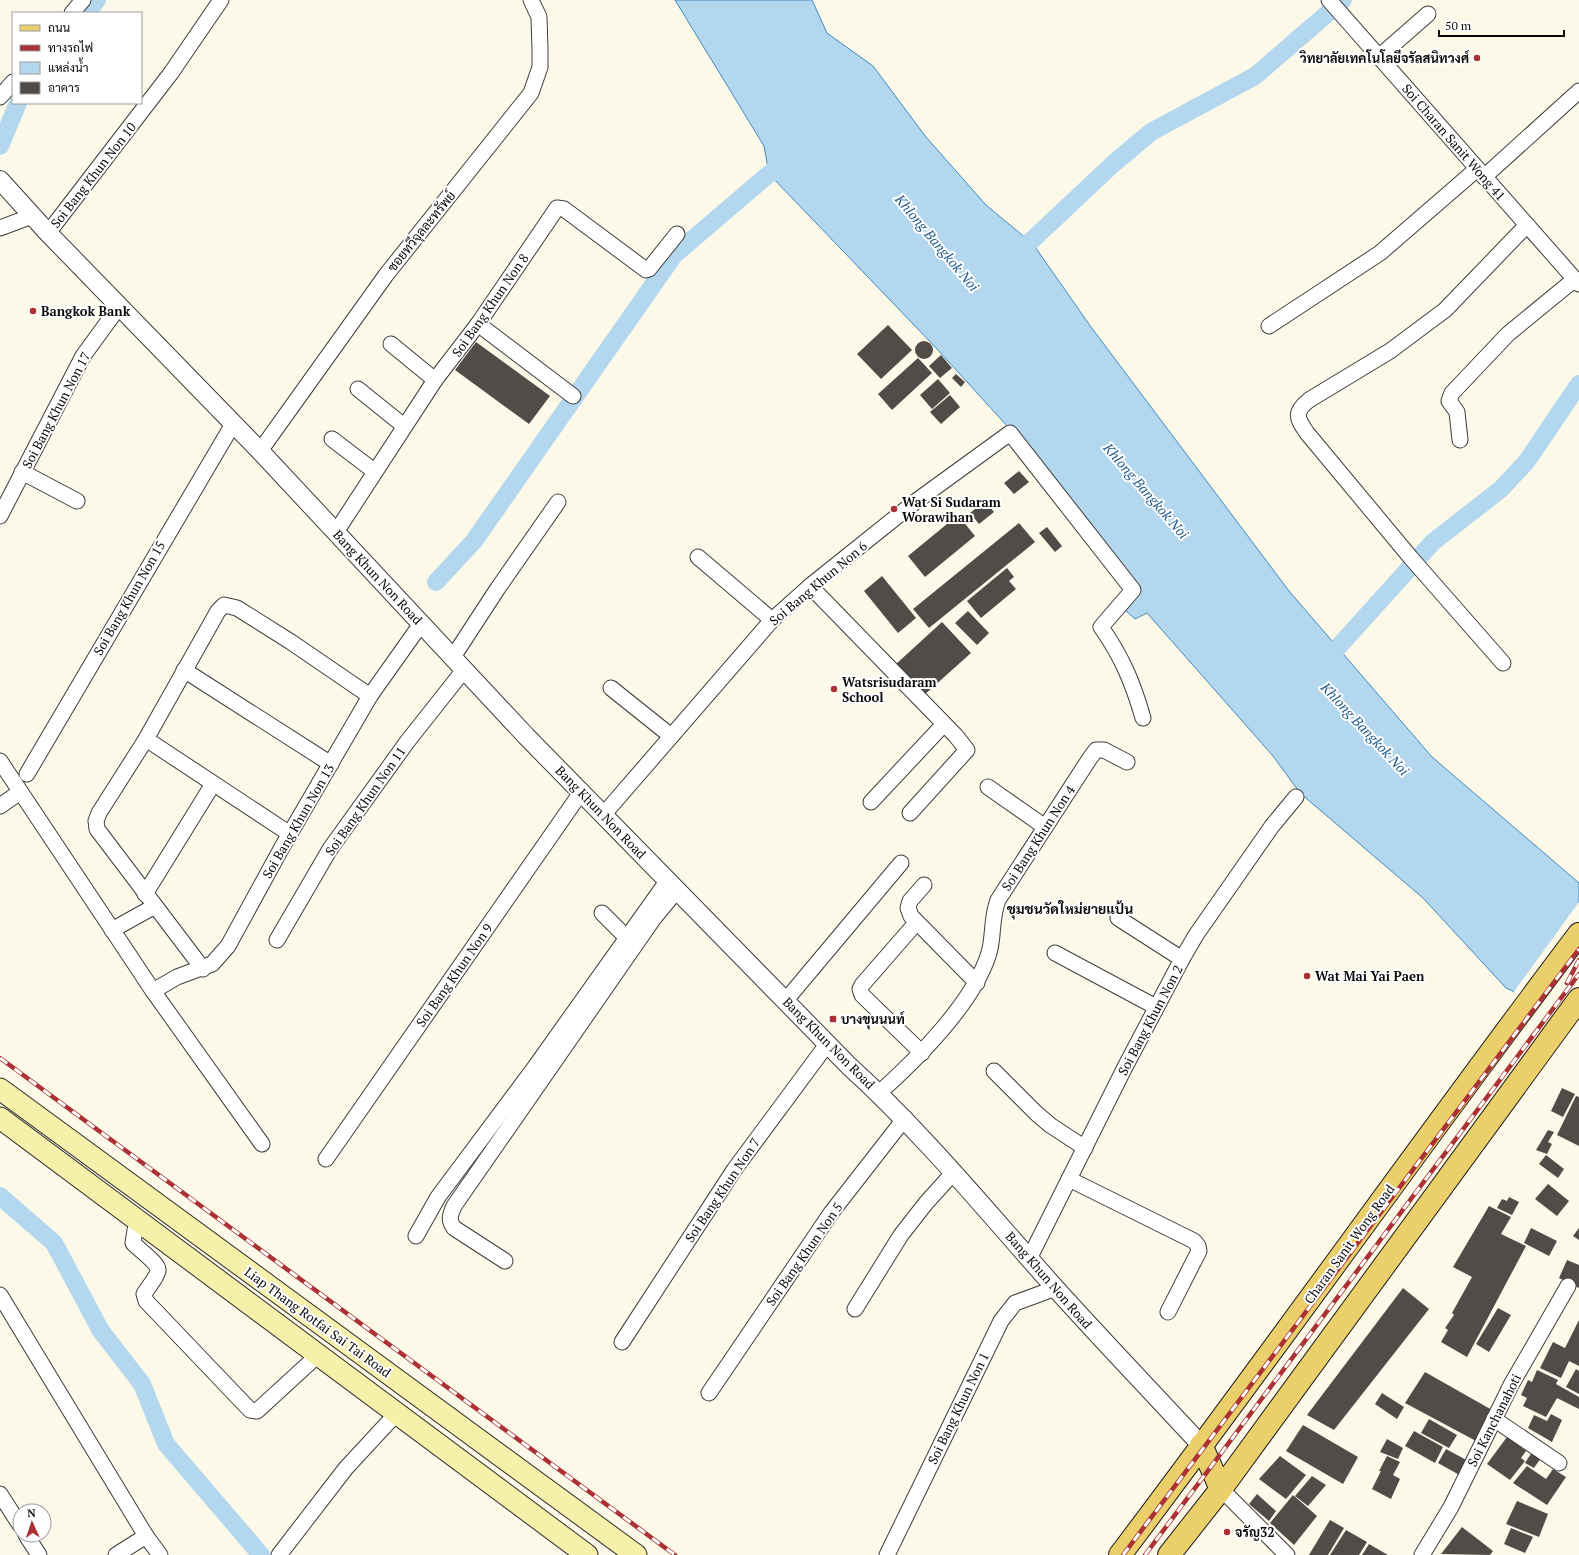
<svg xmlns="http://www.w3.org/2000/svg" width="1579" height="1555" viewBox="0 0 1579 1555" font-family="'PT Serif',Sarabun,serif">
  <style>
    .water { fill: #b3d7ef; stroke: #418abf }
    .pier { fill: #fdf9e9 }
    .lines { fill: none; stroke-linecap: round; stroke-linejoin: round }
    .canal { stroke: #b3d7ef; stroke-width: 18 }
    .building { fill: #514c48 }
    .minor-casing { stroke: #3d3d3d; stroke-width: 17 }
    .tertiary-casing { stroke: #3d3d3d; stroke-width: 20 }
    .secondary-casing { stroke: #2c2c2c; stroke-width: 23 }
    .primary-casing { stroke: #1b1b1b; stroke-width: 24 }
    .minor { stroke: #fff; stroke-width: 15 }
    .tertiary { stroke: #fff; stroke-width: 18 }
    .secondary { stroke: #f7f0aa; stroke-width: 21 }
    .primary { stroke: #ebcf6b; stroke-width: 22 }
    .rail-casing { stroke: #ab3134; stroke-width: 4.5 }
    .rail { stroke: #fff; stroke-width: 3; stroke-dasharray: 9; stroke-linecap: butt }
    .poi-dot { fill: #ab3134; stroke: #fff; stroke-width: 1.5 }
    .labels { text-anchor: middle; stroke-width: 4; stroke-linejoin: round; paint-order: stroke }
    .poi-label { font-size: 13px; font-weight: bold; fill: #0a0a0a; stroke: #fff; text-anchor: start }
    .street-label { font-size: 13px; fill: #0a0a0a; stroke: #fff }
    .water-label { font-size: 14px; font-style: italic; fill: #215c8e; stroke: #fff }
    .neighbourhood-label { font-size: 14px; font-weight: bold; fill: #0a0a0a; stroke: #fff }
  </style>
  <rect width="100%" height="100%" fill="#fdf9e9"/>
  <polygon class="water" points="675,0 812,0 827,33 873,66 926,137 986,205 1033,244 1091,327 1289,591 1432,757 1579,883 1579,1021 1506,988 1423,898 1300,793 1273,756 1147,613 1135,619 1124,609 1139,593 1008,427 937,349 769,174 764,146"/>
  <polygon class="pier" points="1579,902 1579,1023 1513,993"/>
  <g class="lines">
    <g class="canal">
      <polyline points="86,13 97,0"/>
      <polyline points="0,146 18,103"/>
      <polyline points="1013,258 1113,164 1151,132 1255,76 1343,0"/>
      <polyline points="436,582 474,541 674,255 769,174 788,160"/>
      <polyline points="1322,665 1433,542 1501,489 1527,461 1579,384"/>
      <polyline points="0,1196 54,1243 101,1331 142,1384 166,1444 261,1555"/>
    </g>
  </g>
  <g class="building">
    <polygon points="888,325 912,350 881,379 857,354"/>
    <circle cx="924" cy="350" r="9"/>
    <polygon points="476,342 550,396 529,424 455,370"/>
    <polygon points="941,355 952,368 940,378 929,366"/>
    <polygon points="918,358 932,373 892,410 878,394"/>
    <polygon points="956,374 965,382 961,387 952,378"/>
    <polygon points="938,379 950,393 932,409 920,395"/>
    <polygon points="950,395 960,407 941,424 930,412"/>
    <polygon points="1019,471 1029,482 1014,494 1004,483"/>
    <polygon points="985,501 994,512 979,524 970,513"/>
    <polygon points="958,515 975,536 925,577 908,556"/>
    <polygon points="1019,523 1035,542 929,628 913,609"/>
    <polygon points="1047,527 1062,546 1055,552 1039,533"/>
    <polygon points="1007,568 1014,577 1009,581 1016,589 981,618 967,601"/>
    <polygon points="882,576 916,618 898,633 864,591"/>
    <polygon points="968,611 989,633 977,645 955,623"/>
    <polygon points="942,622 971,653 923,696 895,665"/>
    <polygon points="1562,1088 1575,1094 1563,1117 1551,1111"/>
    <polygon points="1576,1096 1579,1097 1579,1146 1557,1135"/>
    <polygon points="1548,1130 1554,1132 1548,1142 1552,1144 1547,1154 1536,1150"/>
    <polygon points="1546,1155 1564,1169 1558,1178 1539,1164"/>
    <polygon points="1548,1184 1569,1201 1557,1216 1535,1199"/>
    <polygon points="1509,1197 1519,1202 1512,1215 1497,1208 1502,1199 1507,1201"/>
    <polygon points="1489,1206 1511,1217 1501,1234 1526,1246 1467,1357 1441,1342 1448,1330 1445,1328 1454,1315 1452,1313 1472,1277 1453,1267"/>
    <polygon points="1531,1228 1557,1241 1549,1256 1524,1243"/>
    <polygon points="1579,1228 1579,1240 1573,1236"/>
    <polygon points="1567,1260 1579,1265 1579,1288 1559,1278"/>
    <polygon points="1403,1288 1429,1309 1334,1430 1307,1415"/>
    <polygon points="1498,1308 1511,1315 1489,1352 1476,1344"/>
    <polygon points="1579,1320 1579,1366 1569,1361 1561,1378 1540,1368 1553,1342 1565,1348"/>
    <polygon points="1576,1369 1579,1371 1579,1394 1566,1387"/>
    <polygon points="1537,1370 1558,1380 1556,1384 1579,1397 1579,1409 1557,1398 1546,1417 1523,1406 1527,1398 1521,1395 1528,1380 1532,1382"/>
    <polygon points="1425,1372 1492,1410 1476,1441 1405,1403"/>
    <polygon points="1382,1393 1404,1407 1397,1419 1375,1404"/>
    <polygon points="1551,1414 1562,1420 1552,1442 1528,1428 1534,1415 1547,1421"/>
    <polygon points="1429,1419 1457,1435 1449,1448 1421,1433"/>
    <polygon points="1303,1425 1358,1457 1343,1484 1286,1451"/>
    <polygon points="1414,1431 1443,1447 1435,1463 1405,1446"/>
    <polygon points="1507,1437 1526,1451 1521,1458 1525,1461 1510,1480 1487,1464"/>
    <polygon points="1387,1439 1403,1448 1398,1459 1380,1452"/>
    <polygon points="1446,1449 1470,1462 1463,1477 1438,1463"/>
    <polygon points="1534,1449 1543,1455 1534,1468 1525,1463"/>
    <polygon points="1280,1456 1306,1475 1286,1499 1259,1479"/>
    <polygon points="1387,1456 1400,1462 1393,1475 1400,1479 1391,1499 1372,1489 1381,1471 1379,1471"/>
    <polygon points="1527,1466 1546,1479 1553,1469 1566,1477 1547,1505 1513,1483"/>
    <polygon points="1312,1476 1326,1485 1308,1506 1295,1496"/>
    <polygon points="1257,1494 1276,1511 1269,1521 1249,1504"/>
    <polygon points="1293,1495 1317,1516 1294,1545 1270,1523"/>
    <polygon points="1517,1501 1548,1514 1539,1537 1506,1524"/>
    <polygon points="1330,1520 1344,1528 1328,1555 1309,1555"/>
    <polygon points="1462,1527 1493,1551 1490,1555 1441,1554"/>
    <polygon points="1511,1528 1533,1537 1525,1553 1504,1544"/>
    <polygon points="1346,1530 1367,1542 1359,1555 1330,1555"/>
    <polygon points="1369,1544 1388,1555 1362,1555"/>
  </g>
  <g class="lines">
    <defs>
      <g id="minor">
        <polyline points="1329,0 1579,284"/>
        <polyline points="72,13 83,0"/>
        <polyline points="1380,56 1428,14"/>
        <polyline points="0,97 13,82"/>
        <polyline points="1484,177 1579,91"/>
        <polyline points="0,228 32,216"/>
        <polyline points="48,233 171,73 221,0"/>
        <polyline points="478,324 573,396"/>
        <polyline points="1269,326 1380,253 1477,169"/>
        <polyline points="391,344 435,380"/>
        <polyline points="358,389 404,426"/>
        <polyline points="332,439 374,471"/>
        <polyline points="1460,440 1457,412 1449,401 1452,393 1508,334 1575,279"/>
        <polyline points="260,451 386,275 531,93 540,67 540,49 539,17 531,0"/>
        <polyline points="22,472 77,501"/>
        <polyline points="0,516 83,356 118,308"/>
        <polyline points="336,532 435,380 478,324 557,208 564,209 646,270 649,269 677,234"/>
        <polyline points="698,557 772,620"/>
        <polyline points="810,586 956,736 967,750 910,813"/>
        <polyline points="453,657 498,588 558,502"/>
        <path d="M1503 663 1411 558 1307 433C1297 418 1293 413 1309 400L1390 351 1445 310 1527 225"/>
        <polyline points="184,670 331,764"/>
        <polyline points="611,688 671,736"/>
        <polyline points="146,739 290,834"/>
        <polyline points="0,761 153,991 262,1144"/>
        <polyline points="27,774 233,424"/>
        <polyline points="988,787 1045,827"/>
        <polyline points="871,802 944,724"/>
        <polyline points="0,806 20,792"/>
        <path d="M604 814 772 620 810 586 915 502 1010 433 1133 590 1101 627C1122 657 1133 683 1143 718"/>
        <polyline points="924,885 910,901 908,908 911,916 977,983"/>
        <polyline points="145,894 213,784"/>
        <polyline points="602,913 626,937"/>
        <polyline points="1118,918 1182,959"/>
        <polyline points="916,923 862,985 860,989 862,995 922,1053"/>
        <polyline points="112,930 155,906"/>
        <polyline points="277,940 330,849 407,742 464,670"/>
        <polyline points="1055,953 1156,1007"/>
        <polyline points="203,969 97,829 96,821 99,813 146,739 218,611 224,605 237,608 291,642 370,696"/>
        <polyline points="153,991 177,977 212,964 228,946 281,849 370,696 421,624"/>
        <polyline points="786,1000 901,863"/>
        <polyline points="994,1071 1036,1113 1050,1125 1085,1148"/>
        <path d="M879 1093C917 1059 974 1002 989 953 994 935 991 918 998 900L1090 758 1096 750H1104L1127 762"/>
        <polyline points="326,1159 582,791"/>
        <polyline points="1069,1179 1194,1241 1198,1246 1199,1251 1168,1312"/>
        <path d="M141 1223 135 1230 133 1243C138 1249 160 1264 158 1271 156 1279 148 1287 144 1294L146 1301 250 1410 257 1411 318 1355"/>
        <polyline points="416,1236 438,1197 535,1067 668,880"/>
        <polyline points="1030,1257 1125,1067 1182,959 1196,935 1272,826 1296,797"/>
        <path d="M505 1261 454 1228C448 1219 450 1216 454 1206L654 918 677 890"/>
        <polyline points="0,1295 146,1536 160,1555"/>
        <polyline points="855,1309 901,1235 926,1203 954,1172"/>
        <polyline points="622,1342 734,1170 828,1043"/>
        <polyline points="709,1393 831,1213 905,1118"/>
        <polyline points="1494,1419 1559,1463"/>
        <polyline points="1221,1489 1287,1555"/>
        <polyline points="0,1494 20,1525"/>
        <polyline points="26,1535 39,1555"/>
        <polyline points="116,1555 146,1536"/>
        <polyline points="279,1555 346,1468 397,1413"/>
        <polyline points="887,1555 1001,1321 1015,1303 1056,1288"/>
        <polyline points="1422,1555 1451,1507 1511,1385 1568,1286"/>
      </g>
      <path id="tertiary" d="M0 180 48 233 260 451 526 736 849 1066C925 1135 989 1214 1057 1290 1104 1342 1153 1393 1201 1445"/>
      <g id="secondary">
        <polyline points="0,1089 636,1555"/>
        <polyline points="0,1118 587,1555"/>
      </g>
      <g id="primary">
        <polyline points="1201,1445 1221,1489"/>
        <path d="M1120 1555C1275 1350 1424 1139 1579 934"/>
        <polyline points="1169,1555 1221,1489 1579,999"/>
      </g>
    </defs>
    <use href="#minor" class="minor-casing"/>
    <use href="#tertiary" class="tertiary-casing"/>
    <use href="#secondary" class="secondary-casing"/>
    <use href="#primary" class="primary-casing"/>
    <use href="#minor" class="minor"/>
    <use href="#tertiary" class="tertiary"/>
    <use href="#secondary" class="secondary"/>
    <use href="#primary" class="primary"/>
    <defs>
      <g id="rail">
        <polyline points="1567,983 1579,960"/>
        <polyline points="0,1058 675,1555"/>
        <polyline points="1123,1555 1579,949"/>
        <polyline points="1145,1555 1579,974"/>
      </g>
    </defs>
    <use href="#rail" class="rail-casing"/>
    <use href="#rail" class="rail"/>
  </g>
  <g class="poi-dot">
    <circle cx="1477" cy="58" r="4"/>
    <circle cx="33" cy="311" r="4"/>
    <circle cx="894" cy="509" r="4"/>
    <circle cx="834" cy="689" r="4"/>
    <circle cx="1307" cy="976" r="4"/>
    <rect x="829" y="1015" width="8" height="8" rx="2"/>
    <circle cx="1227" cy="1532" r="4"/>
  </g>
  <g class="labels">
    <g class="poi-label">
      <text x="1469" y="63" text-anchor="end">วิทยาลัยเทคโนโลยีจรัลสนิทวงศ์</text>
      <text x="41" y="316">Bangkok Bank</text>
      <text x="902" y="507">Wat Si Sudaram<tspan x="902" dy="15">Worawihan</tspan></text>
      <text x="842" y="687">Watsrisudaram<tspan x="842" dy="15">School</tspan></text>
      <text x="1315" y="981">Wat Mai Yai Paen</text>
      <text x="841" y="1024">บางขุนนนท์</text>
      <text x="1235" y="1537">จรัญ32</text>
    </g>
    <g class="street-label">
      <text transform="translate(1454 142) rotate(49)" y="5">Soi Charan Sanit Wong 41</text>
      <text transform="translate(93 175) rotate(-52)" y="5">Soi Bang Khun Non 10</text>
      <text transform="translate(421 231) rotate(-51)" y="5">ซอยทวีจุลละทรัพย์</text>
      <text transform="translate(490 305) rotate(-55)" y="5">Soi Bang Khun Non 8</text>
      <text transform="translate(56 410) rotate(-62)" y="5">Soi Bang Khun Non 17</text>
      <text transform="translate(378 577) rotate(47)" y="5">Bang Khun Non Road</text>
      <text transform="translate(818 583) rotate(-40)" y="5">Soi Bang Khun Non 6</text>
      <text transform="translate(129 598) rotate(-60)" y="5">Soi Bang Khun Non 15</text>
      <text transform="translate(365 801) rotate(-55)" y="5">Soi Bang Khun Non 11</text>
      <text transform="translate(601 812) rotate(46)" y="5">Bang Khun Non Road</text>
      <text transform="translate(298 821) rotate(-60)" y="5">Soi Bang Khun Non 13</text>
      <text transform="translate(1038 838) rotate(-57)" y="5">Soi Bang Khun Non 4</text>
      <text transform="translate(454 975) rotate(-55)" y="5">Soi Bang Khun Non 9</text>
      <text transform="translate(1150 1020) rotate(-62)" y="5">Soi Bang Khun Non 2</text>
      <text transform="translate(829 1043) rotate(45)" y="5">Bang Khun Non Road</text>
      <text transform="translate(722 1190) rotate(-56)" y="5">Soi Bang Khun Non 7</text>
      <text transform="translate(1349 1244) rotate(-54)" y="5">Charan Sanit Wong Road</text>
      <text transform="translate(804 1254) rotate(-55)" y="5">Soi Bang Khun Non 5</text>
      <text transform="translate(1049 1280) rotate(49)" y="5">Bang Khun Non Road</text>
      <text transform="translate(318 1322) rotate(36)" y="5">Liap Thang Rotfai Sai Tai Road</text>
      <text transform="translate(958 1408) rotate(-64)" y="5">Soi Bang Khun Non 1</text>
      <text transform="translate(1494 1420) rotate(-63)" y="5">Soi Kanchanahoti</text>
    </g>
    <g class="water-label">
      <text transform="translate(937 243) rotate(50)" y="5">Khlong Bangkok Noi</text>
      <text transform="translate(1146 491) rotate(49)" y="5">Khlong Bangkok Noi</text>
      <text transform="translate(1365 729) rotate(47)" y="5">Khlong Bangkok Noi</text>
    </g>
    <g class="neighbourhood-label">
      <text x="1070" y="914">ชุมชนวัดใหม่ยายแป้น</text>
    </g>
  </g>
  <rect x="12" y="12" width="130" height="92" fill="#ffffff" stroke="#9d9d9d"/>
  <rect x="20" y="25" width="20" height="6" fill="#ebcf6b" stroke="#9d9d9d"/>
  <text x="48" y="32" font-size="12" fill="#0a0a0a">ถนน</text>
  <rect x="20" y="45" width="20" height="6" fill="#ab3134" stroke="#9d9d9d"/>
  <text x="48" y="52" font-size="12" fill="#0a0a0a">ทางรถไฟ</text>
  <rect x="20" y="62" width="20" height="12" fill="#b3d7ef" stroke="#9d9d9d"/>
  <text x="48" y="72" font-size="12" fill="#0a0a0a">แหล่งน้ำ</text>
  <rect x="20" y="82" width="20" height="12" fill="#514c48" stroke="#9d9d9d"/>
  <text x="48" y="92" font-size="12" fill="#0a0a0a">อาคาร</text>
  <g transform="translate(32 1523) rotate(357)"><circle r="19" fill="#ffffff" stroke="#9d9d9d"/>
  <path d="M0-3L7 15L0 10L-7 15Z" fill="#ab3134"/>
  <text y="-6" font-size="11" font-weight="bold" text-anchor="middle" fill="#0a0a0a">N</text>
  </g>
  <path d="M1439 30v6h125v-6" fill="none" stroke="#0a0a0a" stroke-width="2"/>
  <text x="1445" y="30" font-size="12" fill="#0a0a0a" stroke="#ffffff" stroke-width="3" paint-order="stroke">50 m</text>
</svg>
